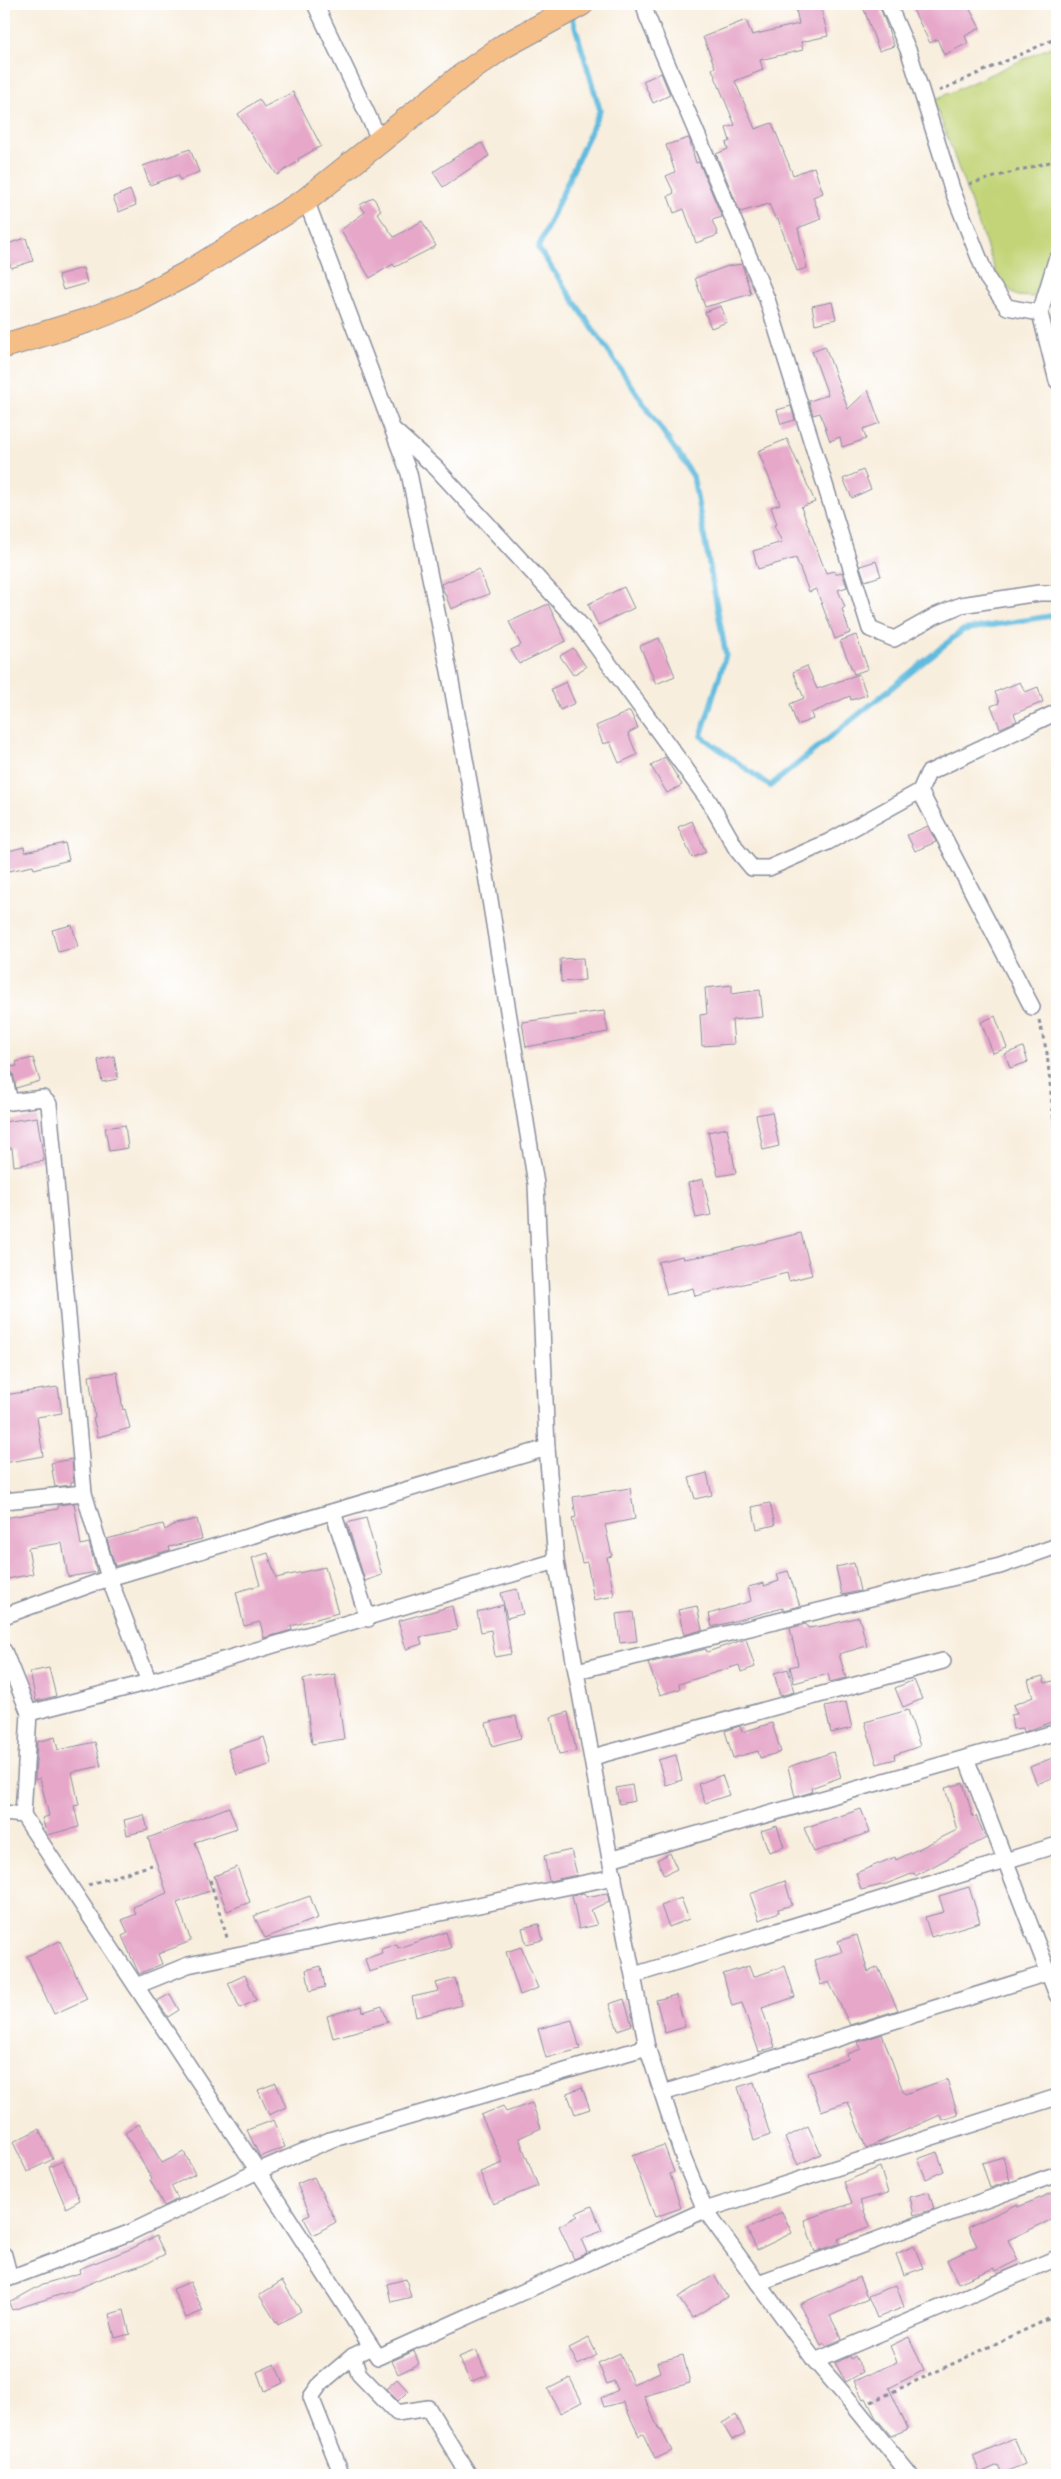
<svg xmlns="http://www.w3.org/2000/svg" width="1061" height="2479" viewBox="0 0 1061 2479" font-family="'Playpen Sans',sans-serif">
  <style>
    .green { fill: #c2d477; stroke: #6e826a }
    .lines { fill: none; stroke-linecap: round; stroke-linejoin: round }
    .stream { stroke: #61bbde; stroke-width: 5.5 }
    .building { fill: #e6a7c9 }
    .minor-casing { stroke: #8a8e9e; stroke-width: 18 }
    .primary-casing { stroke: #8a8e9e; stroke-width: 26 }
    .path { stroke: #8a8e9e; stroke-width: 3; stroke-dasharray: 4 4; stroke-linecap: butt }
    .minor { stroke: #fff; stroke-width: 15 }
    .primary { stroke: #f6be87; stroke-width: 24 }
  </style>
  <rect width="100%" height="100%" fill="#fff"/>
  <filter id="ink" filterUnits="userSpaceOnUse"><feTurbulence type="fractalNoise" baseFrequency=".02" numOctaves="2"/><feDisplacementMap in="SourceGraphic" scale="10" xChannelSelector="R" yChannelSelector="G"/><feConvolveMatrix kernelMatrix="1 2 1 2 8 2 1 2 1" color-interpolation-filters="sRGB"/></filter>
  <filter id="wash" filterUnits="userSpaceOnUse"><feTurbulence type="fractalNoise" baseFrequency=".0096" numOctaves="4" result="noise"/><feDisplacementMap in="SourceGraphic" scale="20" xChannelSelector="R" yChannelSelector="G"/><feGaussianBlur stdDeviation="1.12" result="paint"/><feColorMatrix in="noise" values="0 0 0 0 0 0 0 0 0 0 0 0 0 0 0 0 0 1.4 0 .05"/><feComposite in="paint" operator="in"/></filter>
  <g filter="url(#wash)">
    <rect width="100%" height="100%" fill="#f8eedd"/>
    <polygon class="green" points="1057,44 1057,270 1044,269 1034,297 1017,296 999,281 934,100"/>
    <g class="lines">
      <polyline class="stream" points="572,16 600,110 538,248 693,476 726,655 701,736 770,786 963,630 1057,615"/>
    </g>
    <g id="blocks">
      <g class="building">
        <polygon points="795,4 820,4 828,36 801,42 803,50 760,60 763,70 735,81 755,129 772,123 793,175 814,167 823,193 813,197 821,219 798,228 807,268 797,271 778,219 776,220 769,204 740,212 716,154 728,149 726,143 730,141 726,128 735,125 712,69 715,67 703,37 746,20 752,35 799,24"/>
        <polygon points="862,4 879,4 894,46 879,51"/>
        <polygon points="910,4 967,4 980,28 965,36 968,43 944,55 937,39 930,43"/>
        <polygon points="661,73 670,95 653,103 643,81"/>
        <polygon points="293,92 321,146 298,159 299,161 277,175 238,114 259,99 264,107"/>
        <polygon points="689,138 696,163 699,162 722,217 712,220 718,235 696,243 684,209 674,213 668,196 674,193 666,176 675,172 666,145"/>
        <polygon points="482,143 489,156 443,187 433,172 465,151"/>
        <polygon points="190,149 199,172 180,180 178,175 150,185 143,166"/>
        <polygon points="130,190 136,205 119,212 113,197"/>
        <polygon points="373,197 381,210 377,213 394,237 422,221 436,246 395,267 393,264 370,278 341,230 365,212 360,205"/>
        <polygon points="26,238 33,261 11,268 4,245"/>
        <polygon points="742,264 751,294 705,307 695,278 728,266"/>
        <polygon points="83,268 87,283 63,290 58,275"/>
        <polygon points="832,302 836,319 815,324 812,306"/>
        <polygon points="721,306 727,322 711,328 705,312"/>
        <polygon points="825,346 848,409 868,390 880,423 863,429 866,439 842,447 840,437 830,441 820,413 813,415 809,401 828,395 812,351"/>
        <polygon points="791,406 795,420 781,424 777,410"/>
        <polygon points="787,439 815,502 801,507 826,573 834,571 835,574 842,572 847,587 838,590 845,607 842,609 850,633 835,639 816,589 809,592 796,558 758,569 753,551 782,542 774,525 777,524 771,507 780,504 758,451"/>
        <polygon points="863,470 871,489 852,498 843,479"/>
        <polygon points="876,561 881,576 865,581 860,566"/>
        <polygon points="479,569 489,594 451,609 441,584"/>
        <polygon points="624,587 634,608 598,625 588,604"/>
        <polygon points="548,604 566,641 519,664 511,650 521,645 509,622"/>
        <polygon points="856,635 868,669 854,674 840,641"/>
        <polygon points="659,638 675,676 656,684 640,646"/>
        <polygon points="573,648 586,667 573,675 560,656"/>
        <polygon points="807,666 817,689 859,674 867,695 851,700 850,696 811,713 813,719 797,725 790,704 804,698 793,672"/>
        <polygon points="566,682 575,703 560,710 551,689"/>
        <polygon points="1020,682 1025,692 1038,687 1043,702 1014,714 1017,721 1000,728 991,706 999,703 995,692"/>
        <polygon points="630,711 638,728 628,733 637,755 619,763 610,742 603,744 596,726"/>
        <polygon points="665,757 682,785 667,793 651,766"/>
        <polygon points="692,821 706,852 692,858 678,827"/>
        <polygon points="928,826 936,842 915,851 907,835"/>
        <polygon points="65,843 69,860 34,869 33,866 4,872 4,852 24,847 25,852"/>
        <polygon points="72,925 78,947 58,952 52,930"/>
        <polygon points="583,958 585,980 561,982 560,959"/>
        <polygon points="732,985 732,994 760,990 763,1017 732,1020 734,1044 702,1046 700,1015 707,1014 705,988"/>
        <polygon points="604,1011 608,1032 526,1047 522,1022"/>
        <polygon points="995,1016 1007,1048 993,1053 981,1022"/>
        <polygon points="1023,1047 1028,1062 1010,1068 1005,1054"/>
        <polygon points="114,1056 118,1079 102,1082 98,1060"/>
        <polygon points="33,1058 40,1081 16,1088 13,1073 8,1067 17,1066 16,1062"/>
        <polygon points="772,1112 779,1146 763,1150 756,1115"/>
        <polygon points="37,1117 44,1161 14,1166 12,1148 4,1149 4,1122"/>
        <polygon points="125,1125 128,1148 109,1151 105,1128"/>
        <polygon points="727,1128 736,1173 718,1176 708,1132"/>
        <polygon points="703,1179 711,1215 696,1218 688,1183"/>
        <polygon points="801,1233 812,1275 789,1281 787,1273 695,1296 693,1288 667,1295 658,1262 682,1256 683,1259 715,1254"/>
        <polygon points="117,1372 123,1410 125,1409 130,1428 98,1437 93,1418 95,1417 89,1376"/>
        <polygon points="58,1387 62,1413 37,1417 43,1456 4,1463 4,1395"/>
        <polygon points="72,1459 74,1481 71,1482 71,1485 55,1487 51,1463"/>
        <polygon points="707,1473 712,1495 695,1499 689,1478"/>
        <polygon points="630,1488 635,1519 605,1525 612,1556 607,1557 614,1596 594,1600 587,1562 582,1563 572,1518 576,1517 573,1497"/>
        <polygon points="74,1503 81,1545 89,1543 97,1572 68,1577 62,1543 28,1548 33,1574 7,1579 4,1559 4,1518 58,1509 58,1505"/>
        <polygon points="770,1503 775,1525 757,1529 752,1507"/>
        <polygon points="366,1518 382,1575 365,1581 347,1523"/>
        <polygon points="197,1519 202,1539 169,1547 170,1550 115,1566 107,1539 163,1524 165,1530 175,1524"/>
        <polygon points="268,1553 276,1578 325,1567 338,1613 291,1626 292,1630 264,1638 260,1622 244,1626 236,1592 260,1585 252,1558"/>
        <polygon points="854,1563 860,1591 842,1595 836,1567"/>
        <polygon points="788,1571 800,1606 783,1610 783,1608 712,1627 709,1614 751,1601 748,1587 764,1583 764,1586 779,1581 777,1574"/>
        <polygon points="517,1589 523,1614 507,1618 501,1593"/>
        <polygon points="503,1605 511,1654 495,1657 491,1630 481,1632 477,1612"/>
        <polygon points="452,1606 457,1630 420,1637 422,1644 406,1649 398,1621"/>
        <polygon points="697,1606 702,1630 684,1635 678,1610"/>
        <polygon points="633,1612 637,1641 620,1643 616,1614"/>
        <polygon points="859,1617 867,1646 839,1654 846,1678 830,1682 828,1674 794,1683 790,1667 798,1665 790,1628 806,1624 808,1628 828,1625"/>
        <polygon points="746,1639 755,1667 741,1672 739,1665 679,1684 680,1689 660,1695 648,1663 706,1649 707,1652"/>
        <polygon points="49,1668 56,1696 36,1701 30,1672"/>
        <polygon points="788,1669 794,1692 780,1696 774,1673"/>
        <polygon points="335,1674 344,1739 312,1744 303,1679"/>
        <polygon points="1043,1676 1045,1683 1057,1680 1057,1720 1024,1732 1023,1728 1013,1729 1011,1715 1017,1714 1013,1705 1033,1697 1028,1680"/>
        <polygon points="914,1680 922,1699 903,1707 895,1688"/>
        <polygon points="846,1702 852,1728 831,1733 825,1707"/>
        <polygon points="908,1710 920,1746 894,1755 895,1759 877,1764 865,1722"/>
        <polygon points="568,1712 576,1751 559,1754 551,1717"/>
        <polygon points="516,1716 521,1738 492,1746 486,1723"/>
        <polygon points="772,1723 781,1752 760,1758 758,1751 733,1758 725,1731 740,1726 742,1732"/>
        <polygon points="55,1737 58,1750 95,1742 101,1766 72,1772 79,1805 74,1806 79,1827 47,1835 42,1818 49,1816 40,1778 35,1780 35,1777 37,1742"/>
        <polygon points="264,1737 272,1764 237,1775 228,1749"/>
        <polygon points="833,1752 841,1777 811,1788 812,1792 795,1797 788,1767"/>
        <polygon points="676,1755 682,1780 666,1785 658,1760"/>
        <polygon points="1057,1756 1057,1776 1037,1784 1030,1767"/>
        <polygon points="722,1775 729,1795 705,1803 698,1784"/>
        <polygon points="963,1783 973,1817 976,1816 986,1838 915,1876 914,1873 886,1884 861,1890 856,1873 895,1857 896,1860 957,1830 945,1788"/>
        <polygon points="632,1785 635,1801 619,1804 616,1788"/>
        <polygon points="229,1807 237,1828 195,1842 212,1890 177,1903 191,1941 158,1954 162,1964 139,1974 122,1936 128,1933 122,1920 136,1914 133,1907 167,1893 148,1838"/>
        <polygon points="861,1809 870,1832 814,1852 804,1828"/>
        <polygon points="144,1815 148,1830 127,1835 124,1820"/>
        <polygon points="777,1826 784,1847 769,1852 761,1831"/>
        <polygon points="571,1850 577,1875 549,1881 544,1856"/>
        <polygon points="670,1853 677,1869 664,1875 657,1860"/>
        <polygon points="237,1867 250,1902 227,1911 214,1876"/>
        <polygon points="785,1881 792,1905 778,1909 779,1912 759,1920 750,1894"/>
        <polygon points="969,1887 980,1922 931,1937 925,1917 944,1912 939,1896"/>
        <polygon points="584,1893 586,1897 607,1893 609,1901 591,1910 597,1925 579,1929 572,1895"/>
        <polygon points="310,1896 318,1918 265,1938 254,1916"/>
        <polygon points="681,1898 689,1919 669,1927 661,1906"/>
        <polygon points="539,1924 543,1940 526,1944 522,1928"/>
        <polygon points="446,1932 451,1948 369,1972 365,1959 382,1953 381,1949 397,1944 398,1948"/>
        <polygon points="857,1935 868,1972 878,1967 898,2010 850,2025 829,1982 821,1985 814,1960 842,1952 838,1941"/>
        <polygon points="60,1941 87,1999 54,2014 27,1956"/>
        <polygon points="521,1947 538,1988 520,1995 506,1952"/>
        <polygon points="321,1966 325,1987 310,1991 306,1970"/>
        <polygon points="749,1966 753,1977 785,1966 795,1997 762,2008 775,2047 759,2052 742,2003 732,2006 723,1974"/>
        <polygon points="245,1975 256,2000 240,2008 228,1983"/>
        <polygon points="455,1978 462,2005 416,2017 412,1997 439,1991 436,1983"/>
        <polygon points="170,1994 179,2010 168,2017 157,2001"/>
        <polygon points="676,1995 685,2027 665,2033 656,2000"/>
        <polygon points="624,1999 632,2025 618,2030 609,2004"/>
        <polygon points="362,2006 363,2012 382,2006 388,2022 333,2038 327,2016"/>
        <polygon points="572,2020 580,2049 546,2058 538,2029"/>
        <polygon points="882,2034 903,2091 905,2094 947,2079 958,2115 942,2120 940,2115 866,2148 848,2102 821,2111 808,2073 848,2059 847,2054 861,2049 858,2042"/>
        <polygon points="754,2082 770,2135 754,2141 738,2087"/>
        <polygon points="276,2083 286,2107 269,2115 258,2090"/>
        <polygon points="582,2087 590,2109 575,2114 567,2093"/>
        <polygon points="532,2103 541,2128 519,2138 538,2186 493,2204 480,2172 503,2163 481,2115 503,2106 506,2112"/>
        <polygon points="274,2120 285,2147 260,2157 247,2130"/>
        <polygon points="139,2124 162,2163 184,2152 195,2174 171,2186 178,2199 164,2206 150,2180 152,2179 125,2133"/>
        <polygon points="808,2126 821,2154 798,2165 785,2138"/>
        <polygon points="39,2129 53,2159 27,2172 13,2142"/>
        <polygon points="664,2145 674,2172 670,2174 681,2208 655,2217 632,2156"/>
        <polygon points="937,2152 944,2171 926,2179 918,2159"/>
        <polygon points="1003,2157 1010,2181 990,2188 982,2163"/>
        <polygon points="63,2161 80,2200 66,2208 49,2167"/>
        <polygon points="880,2167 888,2193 860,2201 870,2226 838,2239 840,2243 815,2252 804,2220 852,2203 844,2182"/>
        <polygon points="314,2177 336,2222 313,2235 303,2217 310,2214 297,2184"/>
        <polygon points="1057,2191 1057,2217 1008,2240 1018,2260 996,2271 994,2268 958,2283 947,2260 977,2246 968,2227 1018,2204 1018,2207"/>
        <polygon points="929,2192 934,2209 914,2215 910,2197"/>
        <polygon points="592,2206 602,2231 581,2239 587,2253 574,2259 559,2226 578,2216 576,2213"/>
        <polygon points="782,2212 792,2233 757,2250 747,2229"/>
        <polygon points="156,2236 165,2254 148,2263 110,2275 72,2291 12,2310 9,2303 43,2284 80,2273 79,2269 133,2248"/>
        <polygon points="914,2246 923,2268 904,2275 896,2254"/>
        <polygon points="714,2275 727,2297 692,2318 678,2297"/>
        <polygon points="859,2277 868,2299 830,2316 842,2339 826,2346 825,2343 821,2345 800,2304"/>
        <polygon points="406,2279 411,2297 391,2302 387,2284"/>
        <polygon points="282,2281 301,2311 278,2325 259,2295"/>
        <polygon points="190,2282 203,2311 186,2318 173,2289"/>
        <polygon points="896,2285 904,2307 877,2318 868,2296"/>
        <polygon points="124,2310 130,2334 115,2338 109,2314"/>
        <polygon points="909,2337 924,2370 889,2388 908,2429 891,2436 876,2418 866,2398 863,2399 854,2381 897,2362 890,2346"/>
        <polygon points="589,2338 597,2355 578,2365 569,2348"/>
        <polygon points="476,2350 487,2375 470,2382 459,2357"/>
        <polygon points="414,2351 419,2364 398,2374 392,2361"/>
        <polygon points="620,2353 633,2384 660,2372 657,2362 683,2355 690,2383 644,2396 659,2430 661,2430 672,2451 655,2459 643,2434 639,2436 623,2402 604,2407 601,2398 618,2390 614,2381 607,2384 598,2363"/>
        <polygon points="850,2356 851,2359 855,2356 863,2372 846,2382 835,2363"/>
        <polygon points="275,2364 283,2383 264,2391 257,2372"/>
        <polygon points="570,2378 582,2402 560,2413 548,2389"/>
        <polygon points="397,2379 408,2391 398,2401 386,2389"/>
        <polygon points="736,2415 745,2433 732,2440 722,2423"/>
        <polygon points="1014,2438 1025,2464 1002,2473 998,2465 980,2473 973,2456"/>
      </g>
    </g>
  </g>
  <g filter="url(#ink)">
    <use href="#blocks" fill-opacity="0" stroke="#8a8e9e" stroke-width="1"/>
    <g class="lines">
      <defs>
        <g id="minor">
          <polyline points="315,4 381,143"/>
          <polyline points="644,4 647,16 767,299 870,629 894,639 935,616 961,605 1039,593 1057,593"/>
          <polyline points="888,4 909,52 952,189 987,278 1007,307 1040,313 1056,260"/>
          <polyline points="306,200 409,473 450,676 486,875 536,1184 547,1448 556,1561 610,1859 647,2047 684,2160 705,2210 815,2361 850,2401 910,2475"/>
          <polyline points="1040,313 1057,381"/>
          <polyline points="395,431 436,468 580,624 709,801 737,850 752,868 769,868 828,842 920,791 1032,1007"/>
          <polyline points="920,791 928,773 1057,712"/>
          <polyline points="4,1075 10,1102 43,1098 49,1104 84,1493 109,1578 149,1682"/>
          <polyline points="4,1501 84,1493"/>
          <polyline points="333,1512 368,1619"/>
          <polyline points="4,1616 109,1578 547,1448"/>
          <polyline points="4,1651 29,1713"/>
          <polyline points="577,1671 1000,1566 1057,1546"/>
          <polyline points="593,1757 943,1661"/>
          <polyline points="966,1758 1057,1995"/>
          <polyline points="4,1813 23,1815 258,2171 378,2357 705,2210 1057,2097"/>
          <polyline points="23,1815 29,1713 149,1682 556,1561"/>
          <polyline points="610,1859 1057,1732"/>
          <polyline points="634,1975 1057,1845"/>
          <polyline points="136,1986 188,1965 614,1877"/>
          <polyline points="663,2093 1057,1970"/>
          <polyline points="4,2255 10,2278 129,2233 258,2171 330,2140 647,2047"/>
          <polyline points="758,2283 1057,2174"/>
          <polyline points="371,2347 353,2356 359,2374 397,2413 428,2408 469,2475"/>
          <polyline points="815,2361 1057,2258"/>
          <polyline points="342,2475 311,2397 321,2383 353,2356"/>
        </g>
        <polyline id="primary" points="4,346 89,320 130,304 188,273 306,200 459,78 504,46 581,4"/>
      </defs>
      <use href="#minor" class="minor-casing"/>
      <use href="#primary" class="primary-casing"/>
      <g class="path">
        <polyline points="939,91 1057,38"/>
        <polyline points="969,184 1057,160"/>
        <polyline points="1039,1020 1047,1053 1057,1153"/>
        <polyline points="210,1880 228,1941"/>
        <polyline points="88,1885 152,1865"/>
        <polyline points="871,2402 1057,2315"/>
      </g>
      <use href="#minor" class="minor"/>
      <use href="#primary" class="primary"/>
    </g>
  </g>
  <rect width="1061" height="2479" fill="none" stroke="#fff" stroke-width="20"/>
</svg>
